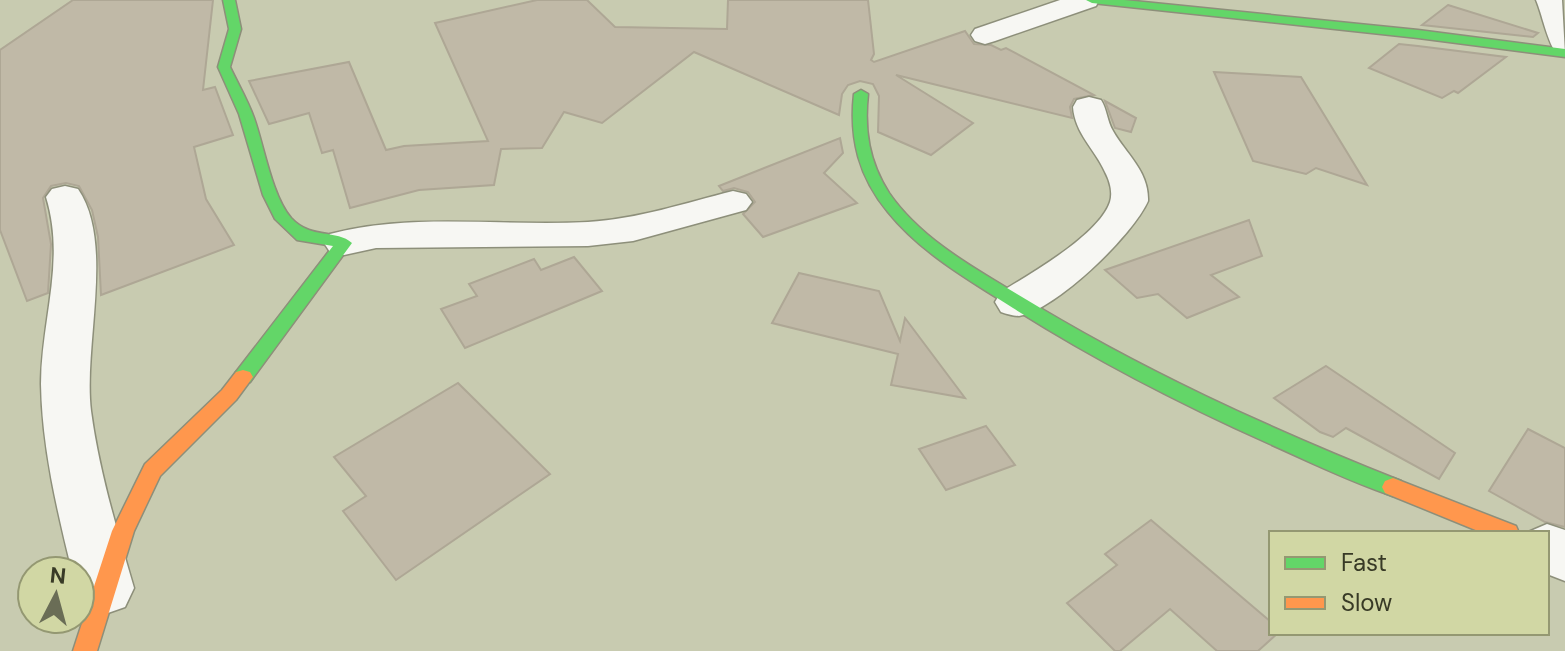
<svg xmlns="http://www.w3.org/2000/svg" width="1565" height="651" viewBox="0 0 1565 651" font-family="'DM Sans',sans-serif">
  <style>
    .building { fill: #c0b9a7; stroke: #aea795; stroke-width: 2 }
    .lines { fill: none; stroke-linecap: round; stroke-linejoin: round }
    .street-casing { stroke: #8d8f7a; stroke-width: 3 }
    .fast-casing { stroke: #8d8f7a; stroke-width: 3 }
    .slow-casing { stroke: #8d8f7a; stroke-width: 3 }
    .street { fill: #f7f7f3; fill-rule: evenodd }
    .fast { fill: #63d668; fill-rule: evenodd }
    .slow { fill: #ff974d; fill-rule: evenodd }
  </style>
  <rect width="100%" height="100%" fill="#c8cbb0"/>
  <g class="building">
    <polygon points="73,0 213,0 203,90 215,87 233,135 194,147 206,199 234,245 101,295 98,237 92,210 79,186 66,183 51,186 43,198 51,244 48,293 27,301 0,230 0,50"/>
    <polygon points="537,0 587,0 615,27 727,29 728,0 868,0 874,54 871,60 874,62 965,31 974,44 991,45 1001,50 1006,48 1094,95 1074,99 1070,107 1072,118 896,75 973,123 931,155 878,132 879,96 873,84 860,81 848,85 842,94 839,115 694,52 602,123 564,112 542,148 501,149 494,185 419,190 350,208 333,150 322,153 309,113 269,124 249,81 349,62 386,150 404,146 488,141 435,23"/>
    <polygon points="1448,5 1538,33 1533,37 1422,25"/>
    <polygon points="1399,44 1418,46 1506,57 1458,93 1454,91 1442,98 1369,68"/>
    <polygon points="1214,72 1301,77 1367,185 1316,168 1306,174 1253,161"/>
    <polygon points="1105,101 1136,118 1131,132 1115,128"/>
    <polygon points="840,138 843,153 824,173 857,203 763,237 743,214 755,202 748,192 734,188 723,191 719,186"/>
    <polygon points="1249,220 1262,256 1211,275 1239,297 1187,318 1158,294 1137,298 1105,270"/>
    <polygon points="574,257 602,291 465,348 441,309 477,296 469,284 534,259 541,270"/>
    <polygon points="799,273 879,291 900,341 905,318 965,398 891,385 898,354 772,323"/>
    <polygon points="1326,366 1455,453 1439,479 1346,428 1333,437 1320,432 1274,398"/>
    <polygon points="458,383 550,474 396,580 343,511 366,496 334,457"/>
    <polygon points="986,426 1015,465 946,490 919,449"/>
    <polygon points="1528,429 1565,448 1565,527 1545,522 1489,491"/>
    <polygon points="1151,520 1271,622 1271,633 1278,633 1258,651 1217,651 1170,609 1120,651 1115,651 1067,603 1117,565 1105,554"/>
  </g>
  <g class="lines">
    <defs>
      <g id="street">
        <polygon points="1060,0 1099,0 1096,6 995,41 985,44 975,41 971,35 975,29"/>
        <path d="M1536 0H1562L1565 54 1555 51C1547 40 1542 14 1536 0Z"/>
        <path d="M1089 97 1101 100C1107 109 1107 121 1113 131 1126 154 1149 171 1148 201 1133 235 1056 310 1019 316 1013 316 1007 314 1001 312L995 302 1001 292C1030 274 1099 235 1110 202 1113 193 1110 181 1105 172 1095 149 1075 134 1073 107L1077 100Z"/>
        <path d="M65 186 78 189C115 243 83 345 91 411 99 471 117 530 134 588L125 607 105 614 85 607 80 597V571H72C57 510 42 447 41 384 41 320 66 261 46 197L52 189Z"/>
        <path d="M733 191 746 194 752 202 746 210 633 241 588 246 376 248 344 255 330 252 324 243 330 234C414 212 503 227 588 222 638 219 685 203 733 191Z"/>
        <polygon points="1547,524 1565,530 1565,581 1547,574 1547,533 1526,533"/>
      </g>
      <g id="fast">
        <path d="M223 0H235L241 29 230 67C238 84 248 101 254 118 264 146 272 196 291 218 311 240 337 229 352 243L250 382H236L233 377 236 372 333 246 297 240 275 219 263 195 239 114 218 67 229 29Z"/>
        <polygon points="1086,0 1124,0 1418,30 1565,49 1565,57 1418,38 1092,3"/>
        <path d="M861 90 868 94C864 130 869 162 889 193 920 238 972 267 1017 294 1139 369 1268 428 1401 481L1404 487 1401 493 1393 496C1351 482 1310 462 1270 444 1181 404 1095 360 1013 308 969 280 921 253 888 212 859 177 849 139 854 94Z"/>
      </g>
      <g id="slow">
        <polygon points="243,370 250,372 253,377 236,400 160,476 134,531 97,651 73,651 112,531 145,464 222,390 236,372"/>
        <polygon points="1393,478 1516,526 1519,533 1483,533 1385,493 1382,487 1385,481"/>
      </g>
    </defs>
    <use href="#street" class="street-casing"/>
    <use href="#fast" class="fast-casing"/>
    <use href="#slow" class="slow-casing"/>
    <use href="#street" class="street"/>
    <use href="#fast" class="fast"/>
    <use href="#slow" class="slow"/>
  </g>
  <rect x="1269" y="531" width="280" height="104" fill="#d1d7a4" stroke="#949872" stroke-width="2"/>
  <rect x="1285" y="557" width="40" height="12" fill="#63d668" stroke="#949872" stroke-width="2"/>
  <text x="1341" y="571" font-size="24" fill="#383a26">Fast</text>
  <rect x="1285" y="597" width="40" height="12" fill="#ff974d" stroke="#949872" stroke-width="2"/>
  <text x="1341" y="611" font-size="24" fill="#383a26">Slow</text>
  <g transform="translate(56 595) rotate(6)"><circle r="38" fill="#d1d7a4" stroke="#949872" stroke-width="2"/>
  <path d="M0-6L14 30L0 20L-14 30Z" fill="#6a6d56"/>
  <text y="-12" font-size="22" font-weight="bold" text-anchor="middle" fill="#383a26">N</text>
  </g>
</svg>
